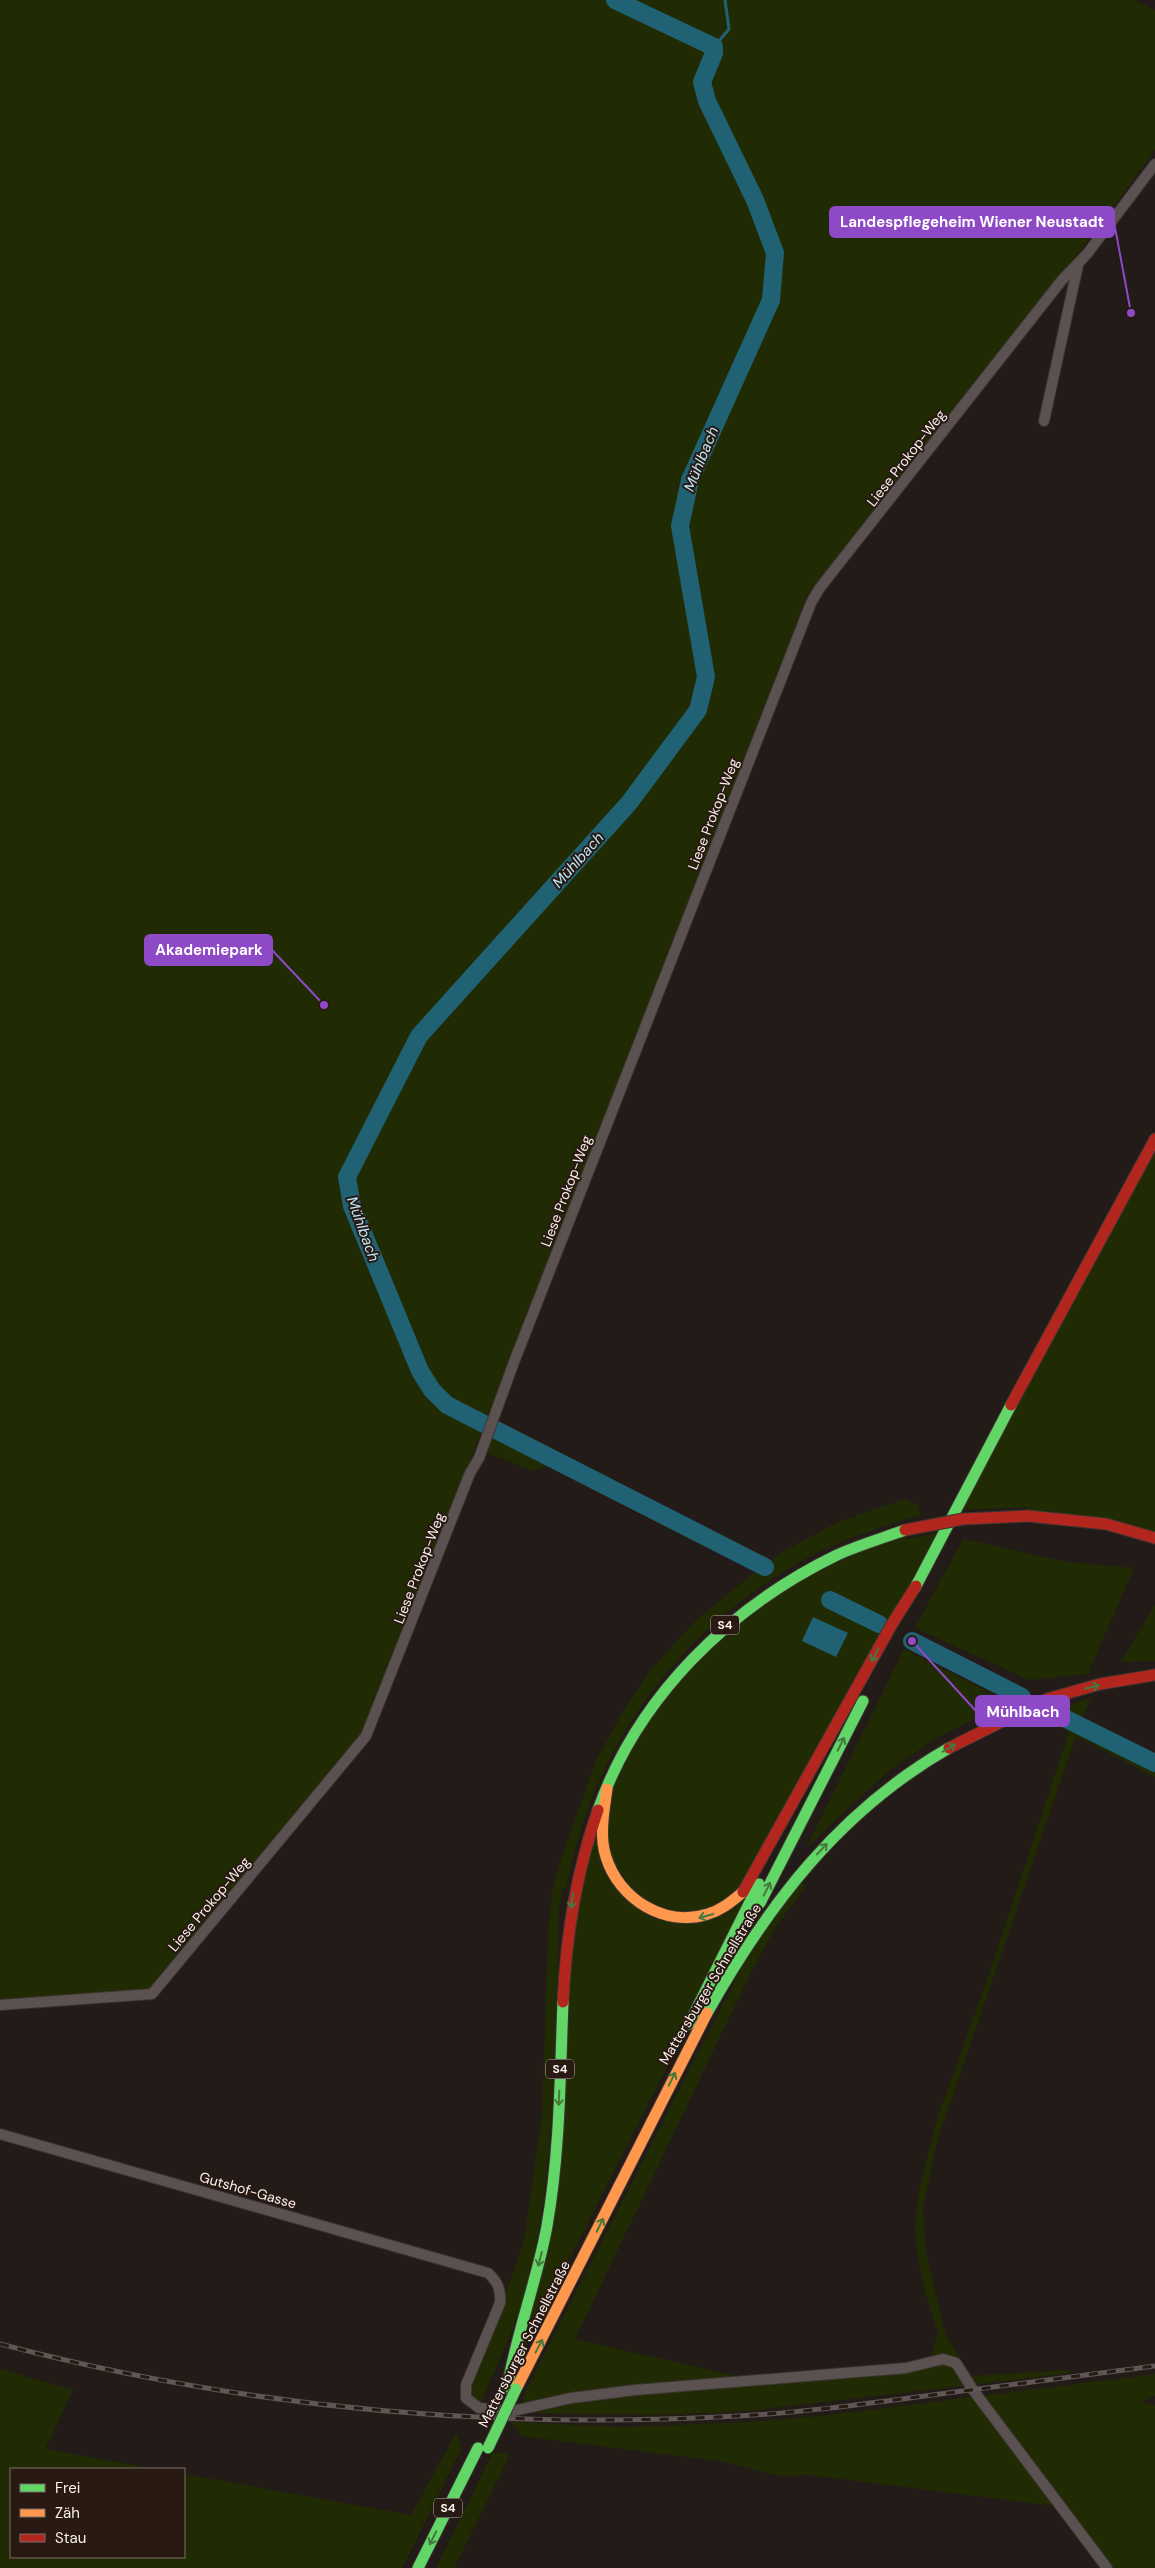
<svg xmlns="http://www.w3.org/2000/svg" width="1155" height="2568" viewBox="0 0 1155 2568" font-family="'DM Sans',sans-serif">
  <style>
    .green { fill: #202b03 }
    .water { fill: #206174 }
    .lines { fill: none; stroke-linecap: round; stroke-linejoin: round }
    .stream { stroke: #206174; stroke-width: 3 }
    .river { stroke: #206174; stroke-width: 18 }
    .street-casing { stroke: #3c3532; stroke-width: 12 }
    .fast-casing { stroke: #3c3532; stroke-width: 13 }
    .slow-casing { stroke: #3c3532; stroke-width: 13 }
    .jam-casing { stroke: #3c3532; stroke-width: 13 }
    .street { stroke: #5c5151; stroke-width: 10 }
    .fast { stroke: #63d668; stroke-width: 11 }
    .slow { stroke: #ff974d; stroke-width: 11 }
    .jam { stroke: #b3261e; stroke-width: 11 }
    .rail-casing { stroke: #5f5655; stroke-width: 5 }
    .rail { stroke: #281913; stroke-width: 3; stroke-dasharray: 9; stroke-linecap: butt }
    .fast-bridge-casing { stroke: #3c3532; stroke-width: 13; stroke-linecap: butt }
    .jam-bridge-casing { stroke: #3c3532; stroke-width: 13; stroke-linecap: butt }
    .fast-bridge { stroke: #63d668; stroke-width: 11 }
    .jam-bridge { stroke: #b3261e; stroke-width: 11 }
    .oneway { stroke: #46783e }
    .labels { text-anchor: middle; stroke-width: 4; stroke-linejoin: round; paint-order: stroke }
    .shield { fill: #281913; stroke: #bcb0aa; stroke-width: 1 }
    .shield-label { font-size: 12px; font-weight: bold; fill: #fbf0eb }
    .street-label { font-size: 14px; fill: #fbf0eb; stroke: #281913 }
    .water-label { font-size: 15px; font-style: italic; fill: #bde8f8; stroke: #281913 }
    .leader { fill: none; stroke: #8e49c6; stroke-width: 2 }
    .callout-dot { fill: #8e49c6; stroke: #281913; stroke-width: 2 }
    .callout { fill: #8e49c6; stroke: #8e49c6; stroke-width: 2 }
    .callout-label { font-size: 15px; text-anchor: middle; font-weight: bold; fill: #fff }
  </style>
  <rect width="100%" height="100%" fill="#231b18"/>
  <g class="green">
    <polygon points="0,0 1134,0 1155,10 1155,150 1094,233 807,596 366,1727 148,1990 0,1999"/>
    <polygon points="1155,1139 1155,1538 1028,1516 1028,1507 955,1510"/>
    <polygon points="496,1423 552,1448 554,1458 551,1465 533,1471 487,1453"/>
    <path d="M905 1499 918 1505 921 1515C877 1528 831 1543 791 1567 675 1636 590 1753 567 1886L562 1891 558 1912 559 1946C554 2054 555 2164 531 2270 521 2316 499 2361 480 2404L472 2395 471 2383 495 2324 524 2241 533 2177 542 2115 548 1933 552 1893 560 1862 597 1758 626 1707 650 1671 692 1624 736 1587 784 1551 838 1522Z"/>
    <polygon points="905,1530 907,1539 944,1531 751,1883 744,1914 504,2389 545,2238 578,1866 634,1733 754,1602"/>
    <polygon points="963,1539 1067,1562 1134,1568 1088,1674 1029,1680 915,1628"/>
    <polygon points="1155,1605 1155,1661 1121,1662"/>
    <polygon points="904,1649 1009,1702 938,1737 888,1771 806,1848"/>
    <polygon points="1091,1698 1081,1719 1155,1757 1155,1777 1076,1736 936,2145 923,2209 926,2253 945,2333 970,2376 1070,2370 1071,2373 738,2412 655,2415 521,2413 523,2396 745,1961 801,1881 806,1886 776,1927 754,1966 575,2339 736,2376 922,2362 931,2355 938,2333 924,2288 917,2251 915,2225 919,2189 936,2122 988,1977 1069,1732 1037,1715"/>
    <polygon points="0,2369 73,2390 45,2449 156,2469 11,2469 11,2557 184,2557 184,2474 411,2515 456,2433 462,2447 402,2568 6,2568 0,2567"/>
    <polygon points="1155,2374 1155,2396 1141,2402 1155,2405 1155,2568 1102,2568 1056,2506 810,2475 780,2476 725,2462 522,2436 510,2422 623,2427 750,2422 820,2416"/>
    <polygon points="493,2452 510,2454 454,2568 436,2568"/>
  </g>
  <polygon class="water" points="813,1617 848,1633 836,1657 802,1641"/>
  <g class="lines">
    <polyline class="stream" points="714,47 729,29 725,0"/>
    <g class="river">
      <polyline points="615,0 714,47 714,53 702,82 707,101 755,200 775,253 771,300 690,480 680,526 706,677 698,710 629,803 419,1036 347,1177 352,1206 420,1371 432,1390 447,1405 765,1567"/>
      <polyline points="830,1600 879,1624"/>
      <polyline points="912,1641 1022,1697"/>
      <polyline points="1046,1709 1155,1763"/>
    </g>
    <defs>
      <g id="street">
        <polyline points="1044,421 1078,265"/>
        <polyline points="0,2005 152,1994 366,1736 470,1473 479,1458 514,1362 811,603 819,589 1062,280 1087,254 1155,164"/>
        <path d="M0 2134 488 2273C498 2282 501 2290 500 2303L466 2385V2398L479 2408 513 2411 571 2398 635 2390 906 2368 943 2359 956 2363 973 2390 1107 2568"/>
      </g>
      <g id="fast">
        <polyline points="916,1586 1011,1405"/>
        <path d="M598 1810C638 1696 730 1607 837 1555 859 1545 883 1538 905 1530"/>
        <polyline points="760,1903 863,1701"/>
        <path d="M707 2013C768 1905 839 1811 949 1748"/>
        <polyline points="689,2024 759,1884"/>
        <path d="M507 2389C516 2334 537 2281 547 2226 560 2152 560 2077 563 2002"/>
        <polyline points="418,2568 478,2448"/>
      </g>
      <g id="slow">
        <path d="M607 1789C604 1811 599 1836 606 1857 619 1899 665 1928 708 1914 722 1910 732 1901 743 1892"/>
        <polyline points="516,2389 707,2013"/>
      </g>
      <g id="jam">
        <polyline points="1011,1405 1155,1139"/>
        <polyline points="1028,1516 1106,1524 1155,1538"/>
        <polyline points="949,1748 1047,1699 1100,1684 1155,1675"/>
        <polyline points="743,1892 892,1624 916,1586"/>
        <path d="M563 2002C566 1934 576 1873 598 1810"/>
      </g>
    </defs>
    <use href="#street" class="street-casing"/>
    <use href="#fast" class="fast-casing"/>
    <use href="#slow" class="slow-casing"/>
    <use href="#jam" class="jam-casing"/>
    <use href="#street" class="street"/>
    <use href="#fast" class="fast"/>
    <use href="#slow" class="slow"/>
    <use href="#jam" class="jam"/>
    <defs>
      <path id="rail" d="M0 2344C240 2407 489 2430 737 2416 797 2413 857 2405 917 2397 996 2387 1076 2376 1155 2366"/>
    </defs>
    <use href="#rail" class="rail-casing"/>
    <use href="#rail" class="rail"/>
    <defs>
      <polyline id="fast-bridge" points="488,2448 516,2389"/>
      <polyline id="jam-bridge" points="905,1530 963,1519 1028,1516"/>
    </defs>
    <use href="#fast-bridge" class="fast-bridge-casing"/>
    <use href="#jam-bridge" class="jam-bridge-casing"/>
    <use href="#fast-bridge" class="fast-bridge"/>
    <use href="#jam-bridge" class="jam-bridge"/>
  </g>
  <defs><path id="oneway-shaft" d="M-6 0H5M1.5-3L5.5 0L1.5 3" fill="none" stroke-width="1.6" stroke-linecap="round" stroke-linejoin="round" transform="scale(1.25)"/></defs>
  <g class="oneway">
    <use href="#oneway-shaft" transform="translate(875 1655) rotate(118)"/>
    <use href="#oneway-shaft" transform="translate(1092 1687) rotate(-14)"/>
    <use href="#oneway-shaft" transform="translate(841 1744) rotate(-63)"/>
    <use href="#oneway-shaft" transform="translate(949 1748) rotate(-30)"/>
    <use href="#oneway-shaft" transform="translate(822 1849) rotate(-47)"/>
    <use href="#oneway-shaft" transform="translate(767 1889) rotate(-63)"/>
    <use href="#oneway-shaft" transform="translate(572 1901) rotate(99)"/>
    <use href="#oneway-shaft" transform="translate(706 1916) rotate(164)"/>
    <use href="#oneway-shaft" transform="translate(672 2079) rotate(-64)"/>
    <use href="#oneway-shaft" transform="translate(559 2098) rotate(92)"/>
    <use href="#oneway-shaft" transform="translate(600 2225) rotate(-64)"/>
    <use href="#oneway-shaft" transform="translate(540 2259) rotate(104)"/>
    <use href="#oneway-shaft" transform="translate(539 2346) rotate(-62)"/>
    <use href="#oneway-shaft" transform="translate(433 2538) rotate(116)"/>
  </g>
  <g class="labels">
    <g class="shield">
      <rect x="711" y="1615.5" width="28" height="19" rx="4"/>
      <rect x="546" y="2059.5" width="28" height="19" rx="4"/>
      <rect x="434" y="2498.5" width="28" height="19" rx="4"/>
    </g>
    <g class="shield-label">
      <text x="725" y="1629">S4</text>
      <text x="560" y="2073">S4</text>
      <text x="448" y="2512">S4</text>
    </g>
    <g class="street-label">
      <text transform="translate(906 458) rotate(-52)" y="5">Liese Prokop-Weg</text>
      <text transform="translate(713 814) rotate(-69)" y="5">Liese Prokop-Weg</text>
      <text transform="translate(566 1191) rotate(-69)" y="5">Liese Prokop-Weg</text>
      <text transform="translate(419 1568) rotate(-69)" y="5">Liese Prokop-Weg</text>
      <text transform="translate(209 1904) rotate(-50)" y="5">Liese Prokop-Weg</text>
      <text transform="translate(710 1984) rotate(-59)" y="5">Mattersburger Schnellstraße</text>
      <text transform="translate(248 2190) rotate(16)" y="5">Gutshof-Gasse</text>
      <text transform="translate(524 2344) rotate(-63)" y="5">Mattersburger Schnellstraße</text>
    </g>
    <g class="water-label">
      <text transform="translate(701 459) rotate(-68)" y="5">Mühlbach</text>
      <text transform="translate(578 860) rotate(-48)" y="5">Mühlbach</text>
      <text transform="translate(363 1229) rotate(70)" y="5">Mühlbach</text>
    </g>
  </g>
  <path class="leader" d="M1131 313L1114 222M324 1005L272 950M912 1641L976 1711"/>
  <g class="callout-dot">
    <circle cx="1131" cy="313" r="5"/>
    <circle cx="324" cy="1005" r="5"/>
    <circle cx="912" cy="1641" r="5"/>
  </g>
  <g class="callout">
    <rect x="830" y="207" width="284" height="30" rx="5"/>
    <rect x="145" y="935" width="127" height="30" rx="5"/>
    <rect x="976" y="1696" width="93" height="30" rx="5"/>
  </g>
  <g class="callout-label">
    <text x="972" y="227">Landespflegeheim Wiener Neustadt</text>
    <text x="209" y="955">Akademiepark</text>
    <text x="1023" y="1717">Mühlbach</text>
  </g>
  <rect x="10" y="2468" width="175" height="90" fill="#281913" stroke="#7c6f69"/>
  <rect x="20" y="2484" width="25" height="8" fill="#63d668" stroke="#7c6f69"/>
  <text x="55" y="2493" font-size="15" fill="#fbf0eb">Frei</text>
  <rect x="20" y="2509" width="25" height="8" fill="#ff974d" stroke="#7c6f69"/>
  <text x="55" y="2518" font-size="15" fill="#fbf0eb">Zäh</text>
  <rect x="20" y="2534" width="25" height="8" fill="#b3261e" stroke="#7c6f69"/>
  <text x="55" y="2543" font-size="15" fill="#fbf0eb">Stau</text>
</svg>
